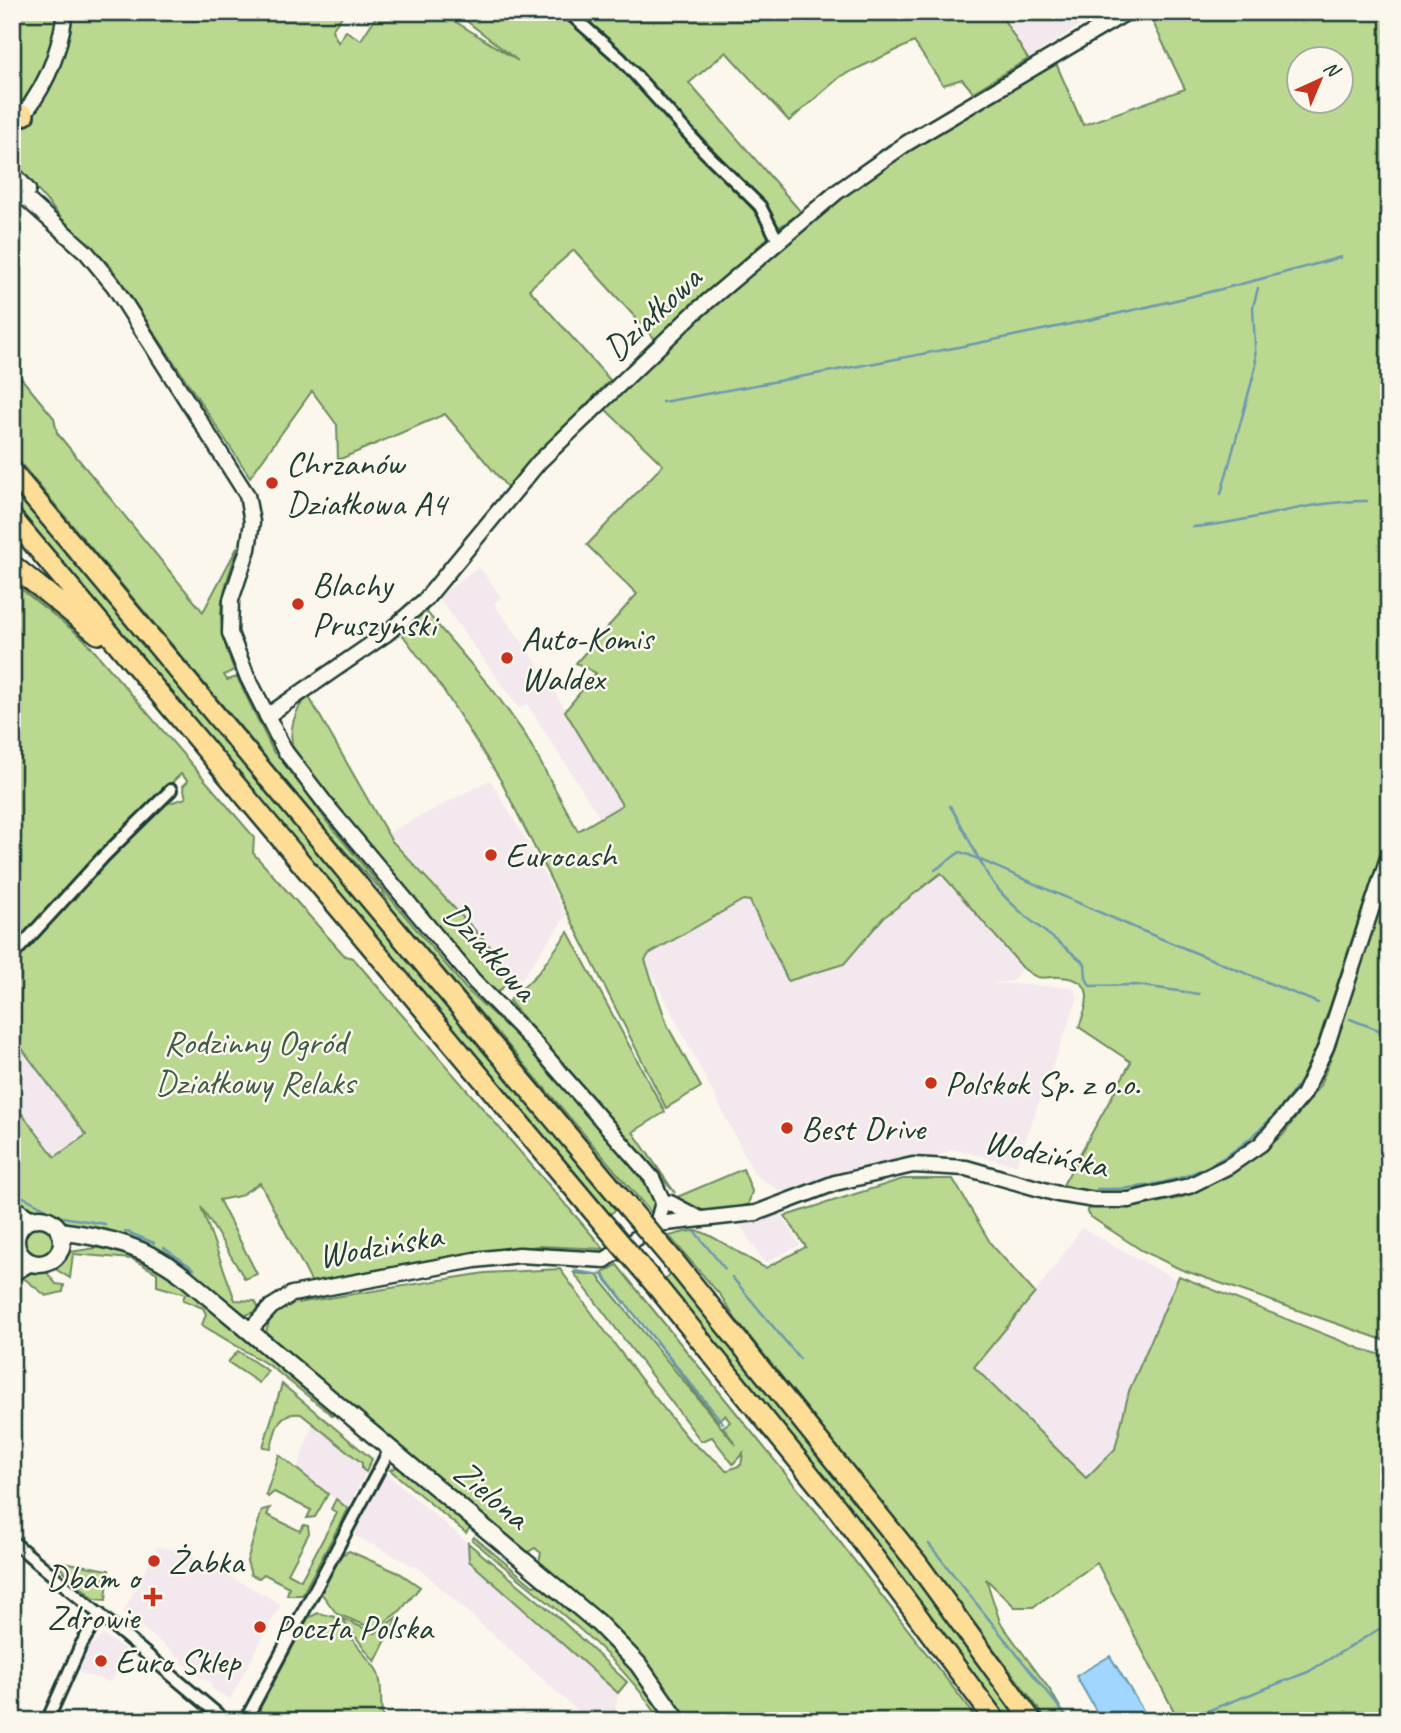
<svg xmlns="http://www.w3.org/2000/svg" width="1401" height="1733" viewBox="0 0 1401 1733" font-family="Caveat,sans-serif">
  <style>
    .built { fill: #f3e8ee }
    .green { fill: #bbd890; stroke: #6d8a62; stroke-width: 2; fill-rule: evenodd }
    .water { fill: #a0d6ff; stroke: #6c99ae; stroke-width: 2 }
    .lines { fill: none; stroke-linecap: round; stroke-linejoin: round }
    .stream { stroke: #6c99ae; stroke-width: 2.5 }
    .minor-casing { stroke: #1f3d34; stroke-width: 16 }
    .tertiary-casing { stroke: #1f3d34; stroke-width: 19 }
    .secondary-casing { stroke: #1f3d34; stroke-width: 21 }
    .motorway-casing { stroke: #1f3d34; stroke-width: 24 }
    .minor { stroke: #fbf7ec; stroke-width: 10 }
    .tertiary { stroke: #fbf7ec; stroke-width: 14 }
    .secondary { stroke: #fbf7ec; stroke-width: 16 }
    .motorway { stroke: #fedd96; stroke-width: 19 }
    .motorway-bridge-casing { stroke: #1f3d34; stroke-width: 24; stroke-linecap: butt }
    .motorway-bridge { stroke: #fedd96; stroke-width: 19 }
    .poi-dot { fill: #c8321e; stroke: #fbf7ec; stroke-width: 2.5 }
    .labels { text-anchor: middle; stroke-width: 5; stroke-linejoin: round; paint-order: stroke }
    .street-label { font-size: 35px; fill: #1f3d34; stroke: #fbf7ec }
    .poi-label { font-size: 35px; fill: #1f3d34; stroke: #fbf7ec; text-anchor: start }
    .park-label { font-size: 35px; fill: #3e5c46; stroke: #fbf7ec }
  </style>
  <rect width="100%" height="100%" fill="#fbf7ec"/>
  <filter id="ink" filterUnits="userSpaceOnUse"><feTurbulence type="fractalNoise" baseFrequency=".0143" numOctaves="2"/><feDisplacementMap in="SourceGraphic" scale="14" xChannelSelector="R" yChannelSelector="G"/><feConvolveMatrix kernelMatrix="1 2 1 2 8 2 1 2 1" color-interpolation-filters="sRGB"/></filter>
  <g filter="url(#ink)">
    <g class="built">
      <polygon points="999,12 1100,12 1028,59"/>
      <polygon points="479,567 501,597 494,604 534,658 623,805 600,818 527,704 519,708 438,597"/>
      <polygon points="490,780 528,843 566,916 521,980 388,833"/>
      <polygon points="941,873 1023,968 1012,981 990,983 1072,987 1078,997 1016,1165 952,1149 935,1158 889,1163 787,1195 755,1175 645,960 649,954 743,900 750,901 787,980 844,964 883,918"/>
      <polygon points="16,1042 86,1135 55,1157 12,1101 12,1044"/>
      <polygon points="780,1213 800,1245 765,1263 740,1226"/>
      <polygon points="1082,1228 1177,1280 1129,1391 1115,1449 1086,1478 974,1366 1035,1293"/>
      <polygon points="313,1423 362,1464 362,1469 366,1472 348,1509 297,1470"/>
      <polygon points="387,1474 468,1543 469,1561 618,1693 613,1721 589,1721 420,1569 354,1535 383,1476"/>
      <polygon points="157,1547 176,1550 200,1560 281,1604 230,1699 211,1688 212,1684 197,1675 197,1672 181,1663 182,1659 123,1613"/>
      <polygon points="103,1635 124,1649 128,1658 110,1682 80,1673 78,1667 87,1649"/>
    </g>
    <g class="green">
      <path d="M12 12H61C54 50 42 77 21 108L12 110Z"/>
      <path d="M74 12H345L332 30 338 42 346 31 361 40 379 12H440L518 61 455 12H565L650 92 773 233 655 339 574 250 529 289 610 380 507 487 445 414 338 460 337 425 312 391 250 477 111 267 61 218 12 160C12 127 38 113 52 85 64 62 69 38 74 12Z"/>
      <path d="M576 12H999L1028 59 973 92 962 79 943 85 914 42 841 76 789 121 726 52 689 83 801 212 778 228C721 149 645 80 576 12Z"/>
      <path d="M1148 12H1389V828L1306 1078 1258 1140 1225 1163 1172 1187 1147 1192 1098 1195 1063 1185 1131 1062 1079 1027C1088 1003 1097 979 1060 977 1053 976 1044 979 1037 977 1033 976 1027 971 1023 968L941 873 883 918 844 964 788 981 750 901 743 900 649 954 645 960 668 1027 701 1087 666 1108 500 779 444 691 399 630 424 609 493 690 526 736 578 831 622 805 565 711 596 673 576 663 637 594 587 545 663 465 602 406 692 323 872 172 1055 61 1083 125 1185 89ZM1300 60H1342V102H1300Z"/>
      <path d="M12 367 54 418 57 433 203 612 238 546C221 600 212 615 234 670L224 675 227 680 237 677 274 753 280 754 327 822 466 989 521 1040 631 1162 651 1187 656 1203 652 1214 392 909 382 891 334 839 12 453Z"/>
      <polygon points="12,480 621,1206 606,1217 12,507"/>
      <polygon points="12,582 84,639 254,837 253,853 345,956 353,958 604,1249 538,1246 424,1261 312,1283 260,1183 239,1196 219,1200 257,1274 245,1279 201,1207 235,1300 255,1301 260,1310 246,1315 172,1259 67,1228 50,1215 32,1213 12,1202 12,1101 55,1157 86,1135 17,1042 12,1044 12,966 149,818 166,804 186,798 183,786 188,781 181,774 134,818 12,950"/>
      <path d="M309 697 391 840 496 953 513 977 498 992H492C449 941 406 890 363 840 341 814 307 780 294 750 287 733 295 706 309 697Z"/>
      <polygon points="1389,873 1389,1342 1180,1269 1141,1250 1091,1217 1087,1211 1095,1205 1136,1207 1180,1198 1232,1174 1283,1135 1320,1085 1334,1051"/>
      <polygon points="568,932 665,1112 633,1132 675,1193 509,1001 538,973"/>
      <path d="M743 1169 752 1191 748 1205C717 1209 702 1219 677 1197Z"/>
      <path d="M903 1179H953L991 1244 1035 1293 974 1367 1086 1478 1115 1449 1129 1391 1179 1276 1361 1349 1389 1357V1721H1179L1097 1563 1033 1607H1015L986 1579 1000 1622 1050 1690 1068 1721H1048L923 1555 735 1318 721 1296 669 1236C678 1234 688 1230 697 1231 708 1231 750 1261 766 1268L806 1247 785 1216Z"/>
      <circle cx="39" cy="1241" r="15"/>
      <polygon points="103,1247 125,1251 168,1271 337,1412 333,1416 270,1366 202,1325 206,1314 203,1308 183,1300 185,1294 157,1286 157,1273 132,1259 73,1254 70,1278 57,1270 57,1264 70,1252"/>
      <path d="M617 1265 826 1524 979 1721H686L538 1566 541 1553 535 1548 528 1552 482 1514 479 1516 357 1415 266 1332 272 1313 297 1300 298 1303 485 1273 560 1269C601 1326 642 1383 687 1437 699 1451 714 1455 726 1471L741 1465 743 1453 733 1464 712 1437 701 1441 574 1273 597 1275 736 1445 723 1427 730 1422 725 1415 718 1421 602 1273Z"/>
      <polygon points="45,1270 56,1284 64,1285 63,1292 46,1296 21,1276 26,1271"/>
      <polygon points="675,1271 852,1492 1024,1721 1003,1721 661,1282"/>
      <polygon points="238,1351 268,1371 259,1383 228,1362"/>
      <path d="M282 1384 372 1459 366 1472 362 1469V1463L301 1414C277 1411 276 1429 271 1448L263 1447Z"/>
      <polygon points="279,1455 328,1494 315,1517 307,1518 311,1510 274,1492 268,1497 266,1494"/>
      <polygon points="396,1467 401,1468 471,1526 466,1533 390,1470"/>
      <polygon points="336,1499 348,1509 302,1595 287,1595 289,1587 264,1574 259,1578 251,1575 247,1561 262,1510 270,1508 267,1515 300,1531 304,1525 308,1526 309,1533 288,1573 301,1580 337,1513 331,1509"/>
      <path d="M474 1537 533 1586 542 1584 627 1661 671 1721H661C615 1648 537 1595 472 1540Z"/>
      <polygon points="468,1543 558,1617 627,1682 618,1693 469,1561"/>
      <polygon points="349,1551 401,1574 420,1587 401,1610 375,1629 337,1614 321,1593 339,1556"/>
      <polygon points="57,1561 109,1570 106,1600 94,1599 56,1564"/>
      <path d="M318 1613 335 1617 376 1669C384 1684 379 1702 383 1718L387 1721H270L259 1709 308 1618Z"/>
      <polygon points="398,1616 375,1662 341,1618 375,1633"/>
    </g>
    <polygon class="water" points="1110,1656 1144,1712 1128,1721 1102,1721 1076,1676"/>
    <g class="lines">
      <g class="stream">
        <polyline points="974,94 1026,64"/>
        <polyline points="900,139 954,106"/>
        <polyline points="837,183 890,144"/>
        <polyline points="818,198 826,192"/>
        <polyline points="778,231 806,209"/>
        <path d="M662 402C889 361 1118 321 1341 257"/>
        <polyline points="1221,494 1256,366 1253,307 1258,288"/>
        <path d="M1193 527C1251 523 1309 500 1367 501"/>
        <path d="M950 806C965 829 975 854 989 877 1009 909 1056 938 1085 964L1086 978 1090 986 1136 985 1199 994"/>
        <polyline points="935,870 960,852 969,855 1140,930 1318,1003"/>
        <polyline points="1350,1019 1389,1034"/>
        <path d="M1097 1189C1186 1191 1250 1155 1300 1082"/>
        <polyline points="12,1191 62,1217 105,1224"/>
        <polyline points="125,1231 154,1243"/>
        <polyline points="695,1232 725,1269"/>
        <polyline points="164,1248 194,1269"/>
        <polyline points="575,1271 602,1275 723,1423"/>
        <polyline points="732,1277 800,1359"/>
        <polyline points="929,1544 1070,1721"/>
        <polyline points="1181,1721 1308,1672 1389,1623"/>
      </g>
      <defs>
        <g id="minor">
          <polyline points="568,12 621,59 704,151 760,206 778,241"/>
          <polyline points="12,956 103,857 171,790"/>
          <polyline points="12,1541 226,1721"/>
          <polyline points="47,1721 81,1645 100,1614"/>
          <polyline points="245,1721 390,1449"/>
        </g>
        <g id="tertiary">
          <path d="M12 128C43 94 59 58 65 12"/>
          <polyline points="12,172 28,190"/>
          <polyline points="12,186 87,253 114,286 247,495 252,522 248,549 231,600 230,633 246,674 285,751 328,807 474,981 530,1038 652,1178 663,1202 657,1224"/>
          <polyline points="267,716 386,634 425,600 539,462 694,313 837,192 907,143 1127,12"/>
          <polyline points="663,1202 670,1203 700,1219"/>
          <polyline points="12,1258 17,1248"/>
          <polyline points="12,1274 31,1263"/>
          <polyline points="249,1331 271,1307 292,1294 475,1260 519,1255 605,1260 657,1224 756,1213 835,1183 913,1165 966,1168 1058,1194 1095,1200 1129,1200 1189,1186 1229,1166 1261,1144 1303,1095 1326,1047 1389,855"/>
        </g>
        <g id="secondary">
          <polyline points="12,1207 31,1220"/>
          <circle cx="39" cy="1241" r="23"/>
          <path d="M59 1231C107 1237 147 1247 185 1277L598 1623 638 1664 678 1721"/>
        </g>
        <g id="motorway">
          <polyline points="12,117 24,115"/>
          <polyline points="12,472 627,1206"/>
          <polyline points="12,518 604,1224"/>
          <polyline points="12,565 98,634"/>
          <polyline points="677,1265 917,1563 1032,1721"/>
          <polyline points="654,1283 837,1508 996,1721"/>
        </g>
      </defs>
      <use href="#minor" class="minor-casing"/>
      <use href="#tertiary" class="tertiary-casing"/>
      <use href="#secondary" class="secondary-casing"/>
      <use href="#motorway" class="motorway-casing"/>
      <use href="#minor" class="minor"/>
      <use href="#tertiary" class="tertiary"/>
      <use href="#secondary" class="secondary"/>
      <use href="#motorway" class="motorway"/>
      <defs>
        <g id="motorway-bridge">
          <polyline points="627,1206 677,1265"/>
          <polyline points="604,1224 654,1283"/>
        </g>
      </defs>
      <use href="#motorway-bridge" class="motorway-bridge-casing"/>
      <use href="#motorway-bridge" class="motorway-bridge"/>
    </g>
  </g>
  <g class="poi-dot">
    <circle cx="272" cy="483" r="7"/>
    <circle cx="298" cy="604" r="7"/>
    <circle cx="507" cy="658" r="7"/>
    <circle cx="491" cy="855" r="7"/>
    <circle cx="931" cy="1083" r="7"/>
    <circle cx="787" cy="1128" r="7"/>
    <circle cx="154" cy="1561" r="7"/>
    <path d="M149.5 1586.5h7v7h7v7h-7v7h-7v-7h-7v-7h7z"/>
    <circle cx="260" cy="1627" r="7"/>
    <circle cx="101" cy="1661" r="7"/>
  </g>
  <g class="labels">
    <g class="street-label">
      <text transform="translate(652 313) rotate(-43)" y="12">Działkowa</text>
      <text transform="translate(491 951) rotate(48)" y="12">Działkowa</text>
      <text transform="translate(1046 1153) rotate(12)" y="12">Wodzińska</text>
      <text transform="translate(380 1245) rotate(-10)" y="12">Wodzińska</text>
      <text transform="translate(492 1494) rotate(40)" y="12">Zielona</text>
    </g>
    <g class="poi-label">
      <text x="286" y="475">Chrzanów<tspan x="286" dy="40">Działkowa A4</tspan></text>
      <text x="312" y="596">Blachy<tspan x="312" dy="40">Pruszyński</tspan></text>
      <text x="521" y="650">Auto-Komis<tspan x="521" dy="40">Waldex</tspan></text>
      <text x="505" y="867">Eurocash</text>
      <text x="945" y="1095">Polskok Sp. z o.o.</text>
      <text x="801" y="1140">Best Drive</text>
      <text x="168" y="1573">Żabka</text>
      <text x="139" y="1589" text-anchor="end">Dbam o<tspan x="139" dy="40">Zdrowie</tspan></text>
      <text x="274" y="1639">Poczta Polska</text>
      <text x="115" y="1673">Euro Sklep</text>
    </g>
    <g class="park-label">
      <text x="255" y="1054">Rodzinny Ogród<tspan x="255" dy="40">Działkowy Relaks</tspan></text>
    </g>
  </g>
  <rect width="1401" height="1733" fill="none" stroke="#fbf7ec" stroke-width="42"/>
  <rect x="21" y="21" width="1359" height="1691" fill="none" stroke="#1f3d34" stroke-width="2.5" filter="url(#ink)"/>
  <g transform="translate(1320 80) rotate(44)"><circle r="33" fill="#fbf7ec" stroke="#a3ada2" stroke-width="2"/>
  <path d="M0-5L12 26L0 18L-12 26Z" fill="#c8321e"/>
  <text y="-10" font-size="19" font-weight="bold" text-anchor="middle" fill="#1f3d34">N</text>
  </g>
</svg>
